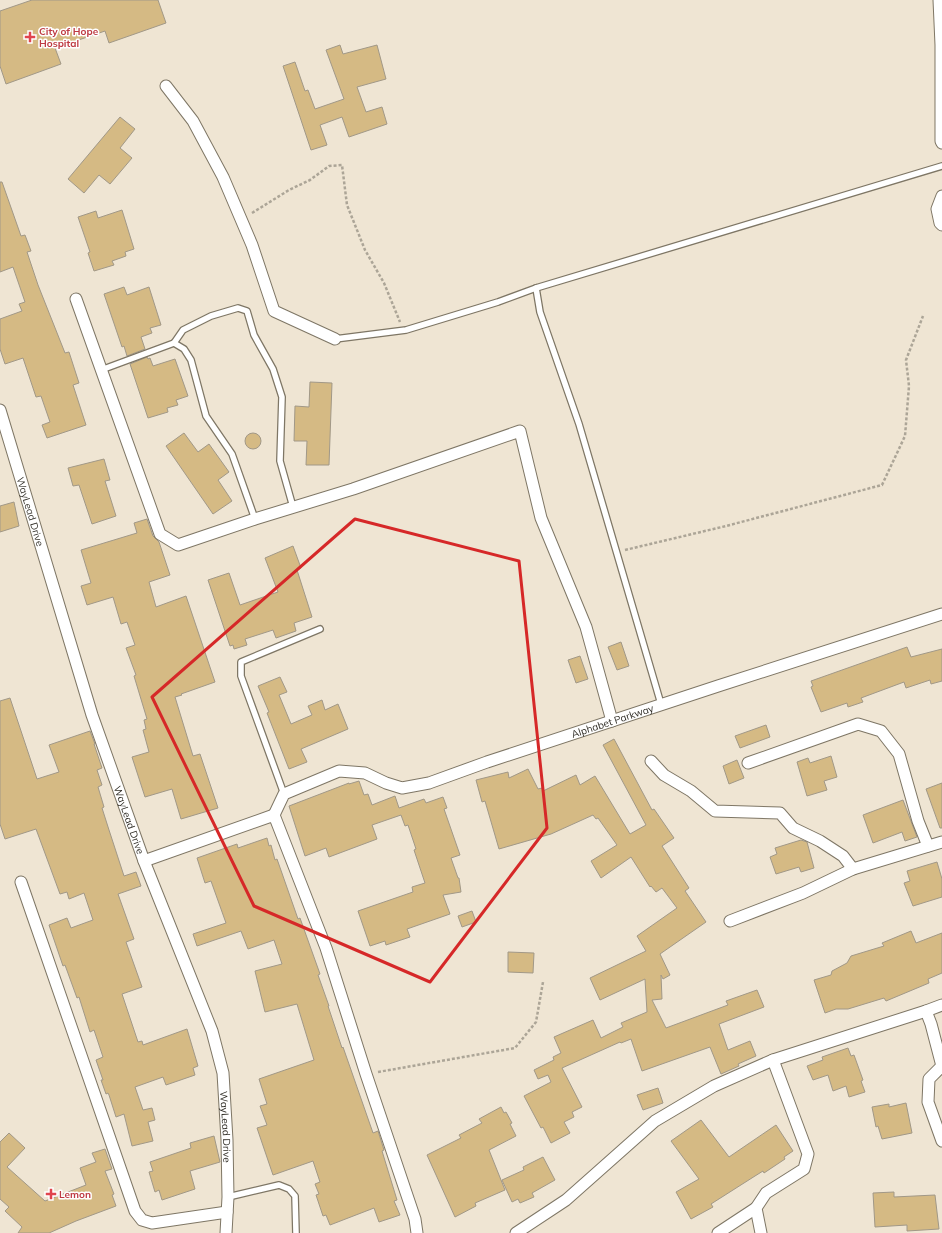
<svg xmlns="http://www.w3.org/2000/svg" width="942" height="1233" viewBox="0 0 942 1233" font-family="Mulish,sans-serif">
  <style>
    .building { fill: #d5ba84; stroke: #a19887 }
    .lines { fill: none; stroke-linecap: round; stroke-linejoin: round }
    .service-casing { stroke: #7e7665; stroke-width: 8 }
    .minor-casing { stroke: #7e7665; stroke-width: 13 }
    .path { stroke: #aca597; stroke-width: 2.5; stroke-dasharray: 3 2; stroke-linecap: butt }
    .service { stroke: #fff; stroke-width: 5.5 }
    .minor { stroke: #fff; stroke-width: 11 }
    .marked { fill: none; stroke: #d62828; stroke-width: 3; stroke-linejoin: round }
    .health-dot { fill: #e0444e; stroke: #fff; stroke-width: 1.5 }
    .labels { text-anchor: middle; stroke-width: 3; stroke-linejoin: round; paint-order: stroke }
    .health-label { font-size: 10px; font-weight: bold; fill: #be3a42; stroke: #fff; text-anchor: start }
    .street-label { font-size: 10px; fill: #2f2c25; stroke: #fff }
  </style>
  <rect width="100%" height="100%" fill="#efe5d3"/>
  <g class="building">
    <polygon points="32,0 158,0 166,23 109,43 105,31 55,48 61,64 6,84 0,66 0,11"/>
    <polygon points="340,45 343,54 377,45 386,79 357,87 366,112 382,107 387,124 349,137 342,117 320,125 327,145 311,150 283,66 295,62 305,91 308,90 315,109 344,99 326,50"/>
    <polygon points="120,117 135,129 120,148 132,158 110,184 99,175 84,193 68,179"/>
    <polygon points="0,182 2,182 21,236 25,235 31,251 27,252 38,285 65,353 69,352 79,383 73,385 86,425 47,438 42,425 50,422 41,396 36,397 23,358 5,364 0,349 0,319 22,311 19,304 25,302 13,267 0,272"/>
    <polygon points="122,210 134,249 125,252 126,256 112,261 114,265 94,271 88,253 90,252 78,217 96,211 98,218"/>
    <polygon points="124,287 127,295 149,287 161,325 150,328 152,333 141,337 145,349 127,356 124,346 122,347 104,294"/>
    <polygon points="147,357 148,359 150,358 153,366 175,359 188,396 176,400 178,405 167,408 168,412 148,418 130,364"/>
    <polygon points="310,382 332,383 329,465 306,465 307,441 294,441 295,406 309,407"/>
    <circle cx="253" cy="441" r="8"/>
    <polygon points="184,433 198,452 209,444 229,472 218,480 232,501 213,514 166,446"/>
    <polygon points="104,459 110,480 105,481 116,516 92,524 79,485 73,486 68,468"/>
    <polygon points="14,502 19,526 0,532 0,506"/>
    <polygon points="147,519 153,536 159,542 170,575 149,582 156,607 186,596 215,682 181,694 182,695 175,697 193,756 200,754 218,808 181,819 172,789 145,797 132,757 149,752 143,730 146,729 144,720 147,719 134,676 136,675 126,648 135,645 127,622 121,624 113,597 87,605 81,586 91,583 81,550 137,533 134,523"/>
    <polygon points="293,546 301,568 297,570 312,617 294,623 296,631 276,638 273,630 245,639 247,645 234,649 233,645 230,646 208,580 229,573 240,605 278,592 265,558"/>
    <polygon points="621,642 629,666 617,670 608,647"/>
    <polygon points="907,647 911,657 942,649 942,681 931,684 930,680 906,688 904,682 861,698 863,702 848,707 847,703 821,712 811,687 813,686 811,681"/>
    <polygon points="580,656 588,679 576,683 568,660"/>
    <polygon points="280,677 287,692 279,695 291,724 312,715 308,706 322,700 325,710 338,704 348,729 301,749 307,762 289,769 267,713 269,712 258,686"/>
    <polygon points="10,698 37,779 59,772 49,745 90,731 95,744 94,744 102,768 97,770 102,785 98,787 104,807 102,808 109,830 124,876 136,872 141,886 118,894 134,939 126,942 142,987 122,994 138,1042 142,1041 143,1045 187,1029 198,1066 193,1068 195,1075 166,1085 163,1077 135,1087 143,1110 152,1108 155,1120 148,1122 153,1141 132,1146 124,1114 116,1117 109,1095 108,1093 106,1094 101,1080 103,1080 96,1060 103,1057 94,1030 90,1032 79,997 77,998 65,965 63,966 49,925 67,918 71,928 93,920 84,893 69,899 67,892 60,894 36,829 5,839 0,824 0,701"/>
    <polygon points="766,725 770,737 740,748 735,736"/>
    <polygon points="614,739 652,810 654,809 674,838 662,846 689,888 685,891 706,922 660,954 670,975 663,979 661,975 662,999 652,1000 666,1028 728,1005 726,1001 757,990 764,1007 719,1024 728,1050 750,1041 756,1056 738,1064 739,1066 721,1074 710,1047 642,1071 631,1039 621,1043 620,1042 562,1068 582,1107 572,1112 574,1117 564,1122 570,1133 551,1143 543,1127 541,1128 524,1096 551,1082 548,1075 538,1079 534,1070 554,1060 553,1057 561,1053 554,1037 593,1020 601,1038 623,1027 621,1023 647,1012 645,979 600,1000 590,978 646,951 637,936 677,908 662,888 656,892 651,886 650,887 631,857 601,878 591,861 617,845 598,818 596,819 593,815 551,834 499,849 485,801 482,802 476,780 508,772 509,778 528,769 538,789 542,788 543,791 576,775 580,785 595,776 630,834 646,825 603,745"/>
    <polygon points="831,756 837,777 824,781 827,790 807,796 797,762 808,758 810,763"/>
    <polygon points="737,760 744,778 729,784 723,766"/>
    <polygon points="359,781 364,795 368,794 372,805 395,796 399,808 424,799 426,803 443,797 447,808 444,809 460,855 451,858 458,878 459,878 461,892 443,895 450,914 407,929 410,937 386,945 385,941 370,946 358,911 413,892 412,887 425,883 414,850 416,849 408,825 405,826 401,815 372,825 377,839 329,857 326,848 305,856 289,806 349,783 349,784"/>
    <polygon points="942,783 942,828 940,828 926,789"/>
    <polygon points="903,800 917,837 905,841 902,832 873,843 863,815"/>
    <polygon points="267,838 269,846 271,845 275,860 277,859 298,919 300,918 320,974 318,975 329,1006 328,1006 342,1048 343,1047 373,1133 378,1131 384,1150 382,1151 397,1200 394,1201 400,1215 379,1222 374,1208 330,1225 326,1215 323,1216 316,1195 319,1194 315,1184 320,1182 313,1161 273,1175 257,1128 267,1125 260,1106 267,1104 259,1079 314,1060 297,1004 265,1012 255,971 282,964 274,940 248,949 241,931 197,946 193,934 226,923 211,881 205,883 197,858 237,844 238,848"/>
    <polygon points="801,840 807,842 814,868 801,872 799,867 776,874 770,857 777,854 775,848"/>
    <polygon points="937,862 942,879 942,897 913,906 904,883 910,881 907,871"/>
    <polygon points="472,911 476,922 462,927 458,916"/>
    <polygon points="911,931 916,943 942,933 942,973 928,979 929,983 886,1001 884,998 848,1009 836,1009 825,1013 814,980 831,975 832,971 847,963 851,956 884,946 882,943"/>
    <polygon points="508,952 534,953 533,973 508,972"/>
    <polygon points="848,1048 851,1056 854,1055 863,1080 861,1081 865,1092 849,1097 846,1086 833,1091 828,1075 813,1080 807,1066 823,1060 822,1057"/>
    <polygon points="658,1088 663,1103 643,1110 637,1095"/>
    <polygon points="906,1103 912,1133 882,1139 878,1126 876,1127 872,1107 889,1104 889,1107"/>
    <polygon points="501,1107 504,1113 506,1112 512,1123 510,1124 516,1136 489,1150 505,1190 475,1203 476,1206 455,1217 427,1155 461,1138 459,1135 482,1123 479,1119"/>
    <polygon points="701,1120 729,1157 776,1125 793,1151 784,1157 785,1159 764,1173 763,1171 755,1176 711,1204 713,1207 691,1219 676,1192 699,1179 671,1141"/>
    <polygon points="9,1133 25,1148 7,1167 45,1201 86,1185 80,1168 96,1162 92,1153 105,1149 112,1169 105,1171 114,1194 112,1195 116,1206 76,1221 49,1233 18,1233 22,1227 5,1211 9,1207 0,1199 0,1142"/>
    <polygon points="214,1136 220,1162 190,1171 195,1189 162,1200 159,1190 155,1192 149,1172 153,1171 150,1162 191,1148 190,1143"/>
    <polygon points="543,1157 555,1180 532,1193 534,1197 520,1203 518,1199 512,1202 502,1180 524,1170 523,1167"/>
    <polygon points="894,1192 894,1197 935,1195 939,1229 907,1231 907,1225 875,1227 873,1193"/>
  </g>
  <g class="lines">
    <defs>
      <g id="service">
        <polyline points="536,288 942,166"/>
        <polyline points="335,339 406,330 498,302 536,288 540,312 579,424 661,704"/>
        <polyline points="174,343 183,330 211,316 238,308 247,311 254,335 273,369 282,397 280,461 293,507"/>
        <polyline points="101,370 174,343 184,349 191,360 206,416 232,454 255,519"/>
        <polyline points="284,794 241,676 241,662 320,629"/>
        <polyline points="228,1197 279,1185 289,1189 295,1196 296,1233"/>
      </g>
      <g id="minor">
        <polyline points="939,0 941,45 941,141 942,143"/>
        <polyline points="166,86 193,121 223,177 252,245 274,311 335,339"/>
        <polyline points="942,196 937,209 940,223 942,225"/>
        <polyline points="76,299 160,534 178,545 255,519 353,489 520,431 541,518 586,627 612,721"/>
        <path id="s1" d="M0 410 92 715 144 861 212 1031 223 1073 227 1140 228 1197 226 1233"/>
        <polyline points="651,761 664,775 691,791 715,811 780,813 793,828 820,841 843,856 853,869"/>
        <polyline points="748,763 858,724 881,731 899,754 918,821 928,846"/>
        <path id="s2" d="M274 815 284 794 339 771 365 773 386 783 402 788 429 783 487 762 718 686 942 614"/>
        <polyline points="144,861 274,815 326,948 366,1074 415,1219 417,1233"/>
        <polyline points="21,882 135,1211 142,1220 152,1223 227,1212"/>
        <polyline points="730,921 803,893 853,869 942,842"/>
        <polyline points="926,1011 931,1024 942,1066"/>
        <polyline points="942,1066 929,1079 928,1102 942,1141"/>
        <polyline points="516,1233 566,1200 655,1121 714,1086 773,1060 926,1011 942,1005"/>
        <polyline points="718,1233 756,1208"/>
        <polyline points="761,1233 756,1208 766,1193 804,1169 808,1154 773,1060"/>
      </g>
    </defs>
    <use href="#service" class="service-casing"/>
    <use href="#minor" class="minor-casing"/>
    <g class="path">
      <polyline points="252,213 289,190 310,180 329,166 342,165 347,205 365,250 384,283 400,322"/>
      <polyline points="625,550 726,526 882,485 905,436 909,386 906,360 923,316"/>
      <polyline points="378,1072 515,1048 536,1022 543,982"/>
    </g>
    <use href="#service" class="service"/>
    <use href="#minor" class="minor"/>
  </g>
  <path class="marked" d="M355 519 519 561 547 828 430 982 254 906 152 697Z"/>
  <g class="health-dot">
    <path d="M28 31h4v4h4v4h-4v4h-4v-4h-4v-4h4z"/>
    <path d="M49 1188h4v4h4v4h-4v4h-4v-4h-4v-4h4z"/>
  </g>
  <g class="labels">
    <g class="health-label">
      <text x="39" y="35">City of Hope<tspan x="39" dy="12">Hospital</tspan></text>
      <text x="59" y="1198">Lemon</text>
    </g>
    <g class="street-label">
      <text dy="4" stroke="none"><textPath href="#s1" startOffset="106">WayLead Drive</textPath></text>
      <text dy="4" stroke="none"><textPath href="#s2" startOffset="370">Alphabet Parkway</textPath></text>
      <text dy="4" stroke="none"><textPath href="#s1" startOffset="430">WayLead Drive</textPath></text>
      <text dy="4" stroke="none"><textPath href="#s1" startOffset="754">WayLead Drive</textPath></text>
    </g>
  </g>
</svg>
